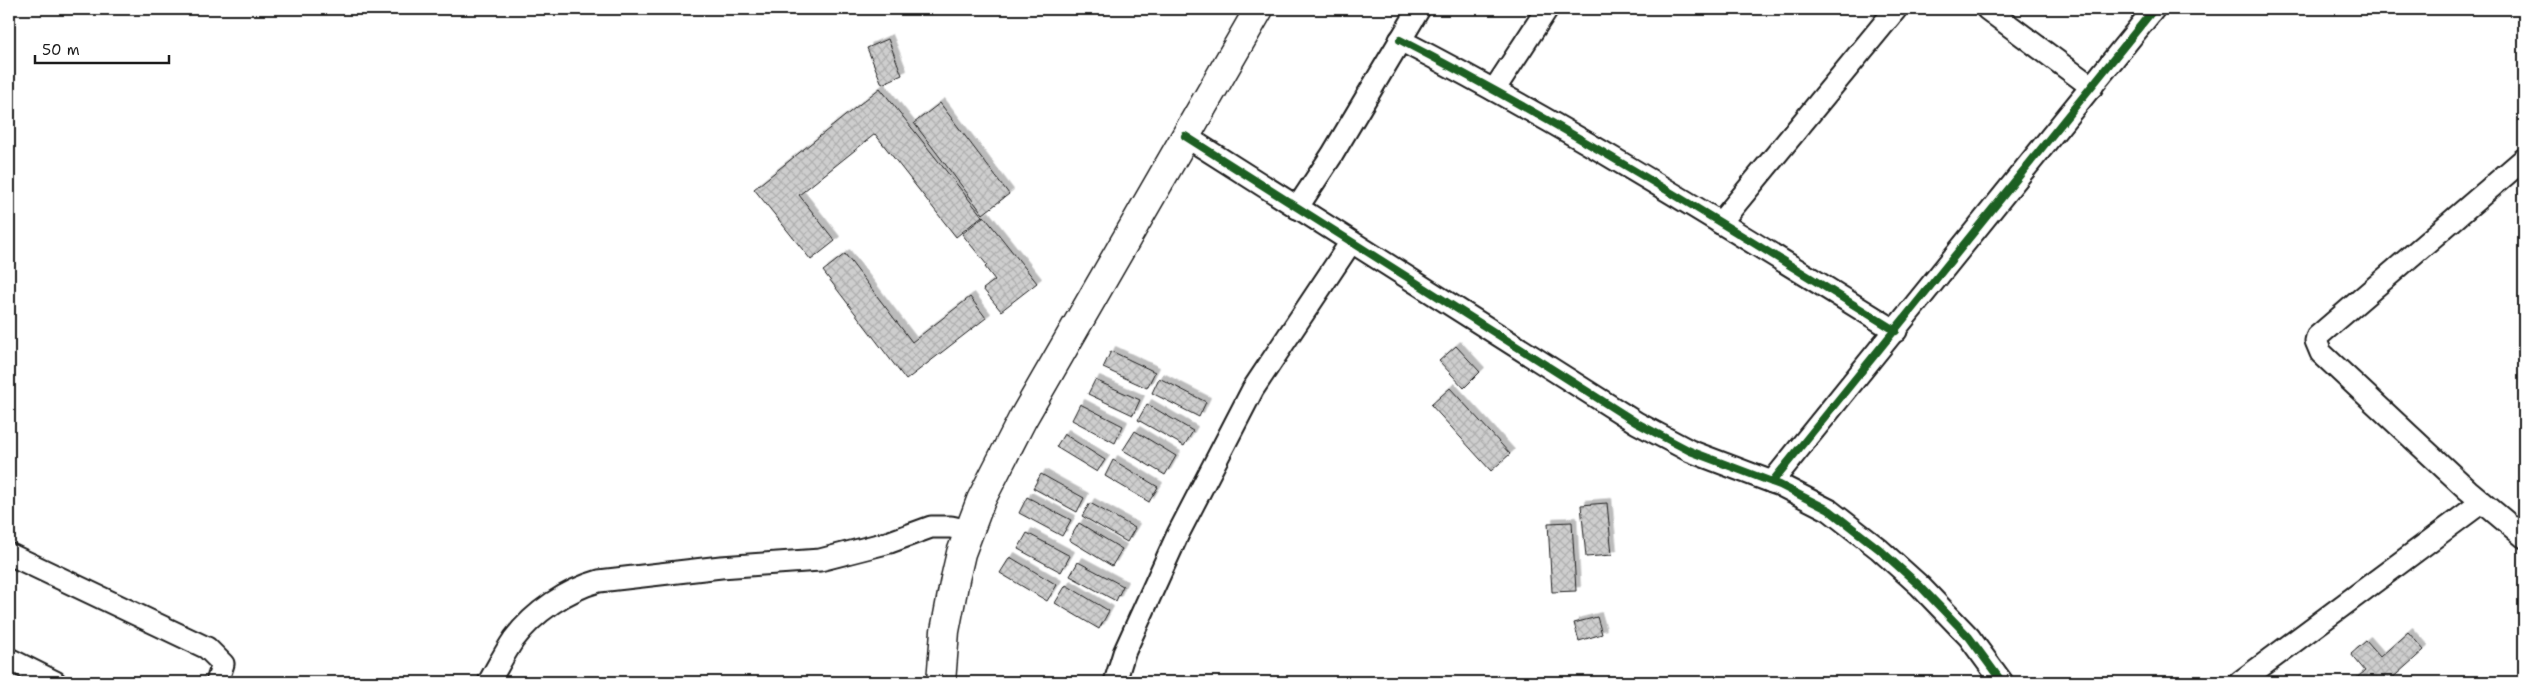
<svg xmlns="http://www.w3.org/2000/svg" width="2533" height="691" viewBox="0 0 2533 691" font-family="'Shantell Sans',sans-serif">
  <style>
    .building { fill: url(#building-cross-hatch); stroke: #1c1c1c; filter: url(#shadow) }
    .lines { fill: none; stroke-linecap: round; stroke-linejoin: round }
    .street-casing { stroke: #1c1c1c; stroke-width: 25 }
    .secondary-casing { stroke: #1c1c1c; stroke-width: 31 }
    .street { stroke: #fff; stroke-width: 21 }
    .secondary { stroke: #fff; stroke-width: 28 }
    .cycleway-casing { stroke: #fff; stroke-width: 11 }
    .cycleway { stroke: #1b5e20; stroke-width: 8 }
  </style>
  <defs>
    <pattern id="building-cross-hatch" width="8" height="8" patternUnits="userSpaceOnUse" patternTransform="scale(1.25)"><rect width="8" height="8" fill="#cecece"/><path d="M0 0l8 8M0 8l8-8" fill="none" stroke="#b0b0b0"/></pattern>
    <filter id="shadow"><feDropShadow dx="4.5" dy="-4.5" stdDeviation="0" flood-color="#0004"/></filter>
  </defs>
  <rect width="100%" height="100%" fill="#fff"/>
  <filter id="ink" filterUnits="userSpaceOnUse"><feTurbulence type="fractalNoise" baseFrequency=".02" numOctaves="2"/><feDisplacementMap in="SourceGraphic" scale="10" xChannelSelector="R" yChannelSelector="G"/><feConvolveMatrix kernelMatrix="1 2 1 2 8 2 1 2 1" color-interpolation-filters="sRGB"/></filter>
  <g filter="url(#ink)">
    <g class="building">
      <polygon points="888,39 902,75 882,84 867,48"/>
      <polygon points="880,88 982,216 956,237 875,134 799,195 835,241 811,260 754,189"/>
      <polygon points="940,103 1009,194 983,214 914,123"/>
      <polygon points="984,216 1037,283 1001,311 983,289 995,280 985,267 987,265 962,234"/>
      <polygon points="845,254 912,342 970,297 986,318 906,380 823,271"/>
      <polygon points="1456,346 1480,372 1464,388 1439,361"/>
      <polygon points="1111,351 1155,372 1147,388 1103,368"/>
      <polygon points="1159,378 1206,402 1199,417 1152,393"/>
      <polygon points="1095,380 1140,400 1133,415 1088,394"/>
      <polygon points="1450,388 1510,454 1491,471 1431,405"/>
      <polygon points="1080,404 1123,426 1115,443 1072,420"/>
      <polygon points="1147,404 1193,431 1184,446 1138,420"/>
      <polygon points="1135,431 1176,456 1165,475 1123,450"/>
      <polygon points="1064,434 1105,460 1097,472 1056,447"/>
      <polygon points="1113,460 1158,487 1149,502 1105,476"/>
      <polygon points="1041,474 1084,498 1077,512 1033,488"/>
      <polygon points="1027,497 1071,520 1062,536 1019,513"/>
      <polygon points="1090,503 1135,528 1127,542 1082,516"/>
      <polygon points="1607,503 1612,555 1586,557 1581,505"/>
      <polygon points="1572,522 1576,591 1552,592 1548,523"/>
      <polygon points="1079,523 1122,549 1112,566 1069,540"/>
      <polygon points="1027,533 1070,556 1061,572 1018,549"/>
      <polygon points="1010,557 1057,585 1047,601 1000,573"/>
      <polygon points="1078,562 1123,586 1116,601 1070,576"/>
      <polygon points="1066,585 1109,611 1099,629 1055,603"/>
      <polygon points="1597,617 1602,634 1579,641 1574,623"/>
      <polygon points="2408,632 2424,650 2388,682 2355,682 2353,681 2365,671 2351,654 2366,641 2380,657"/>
    </g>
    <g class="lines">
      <defs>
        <g id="street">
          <polyline points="1987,9 2092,87"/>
          <path d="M1400 40C1571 128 1733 230 1896 331"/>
          <polyline points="1494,90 1547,9"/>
          <polyline points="1185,136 1637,423 1690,451 1780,485 1829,510 1879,549 1920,586 1969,637 2002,682"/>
          <polyline points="2524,159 2317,337 2316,341 2321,353 2468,490 2524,537"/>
          <polyline points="1297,208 1332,155 1419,9"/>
          <polyline points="1720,223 1896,9"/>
          <polyline points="1772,482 2154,9"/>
          <polyline points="9,554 207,648 223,664 217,682"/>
          <polyline points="9,659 55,682"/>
          <path d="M489 682C497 668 505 652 514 639 534 612 567 590 599 581L721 567 820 560 890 542 931 527H951L969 531"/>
          <polyline points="1115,682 1124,653 1178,534 1253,389 1351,242"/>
          <polyline points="2240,682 2482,502"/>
        </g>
        <polyline id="secondary" points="941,682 945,631 955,579 961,553 981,500 1022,420 1259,9"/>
      </defs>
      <use href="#street" class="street-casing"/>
      <use href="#secondary" class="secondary-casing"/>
      <use href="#street" class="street"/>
      <use href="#secondary" class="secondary"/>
      <defs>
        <g id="cycleway">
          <path d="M1400 40C1571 128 1733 230 1896 331"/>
          <polyline points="1185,136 1637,423 1690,451 1780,485 1829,510 1879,549 1920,586 1969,637 2002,682"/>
          <polyline points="1772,482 2154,9"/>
        </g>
      </defs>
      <use href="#cycleway" class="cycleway-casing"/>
      <use href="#cycleway" class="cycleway"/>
    </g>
  </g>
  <rect width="2533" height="691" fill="none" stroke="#fff" stroke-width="30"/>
  <rect x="15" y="15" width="2503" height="661" fill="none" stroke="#1c1c1c" stroke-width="2" filter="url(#ink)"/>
  <path d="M35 55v8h134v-8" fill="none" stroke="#1c1c1c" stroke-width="2.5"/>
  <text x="42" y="55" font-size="15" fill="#1c1c1c" stroke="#ffffff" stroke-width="4" paint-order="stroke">50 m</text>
</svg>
